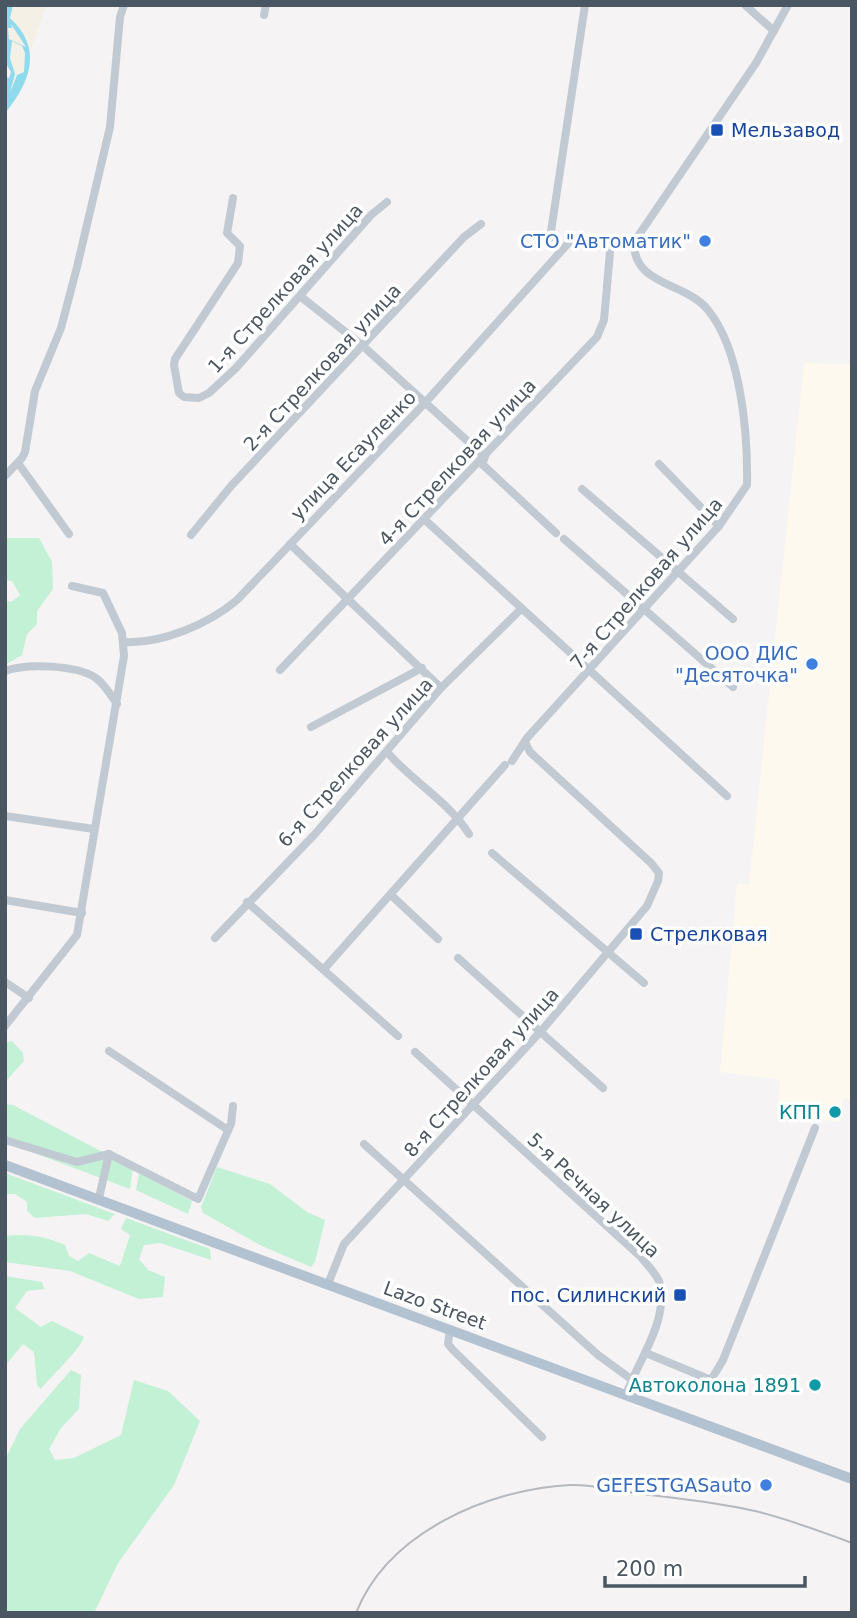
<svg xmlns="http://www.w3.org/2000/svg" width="857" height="1618" viewBox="0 0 857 1618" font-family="'DejaVu Sans',sans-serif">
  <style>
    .commercial { fill: #fdf9ef }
    .green { fill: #c3f1d5 }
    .sand { fill: #f5f0e5 }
    .water { fill: #90daee; fill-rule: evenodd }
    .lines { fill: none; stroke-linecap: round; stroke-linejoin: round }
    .minor { stroke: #c1cad2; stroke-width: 8 }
    .major { stroke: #b3c2d1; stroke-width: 10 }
    .rail { stroke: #b5b8bd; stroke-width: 2 }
    .transit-dot { fill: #1a4fb4; stroke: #fff; stroke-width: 2.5 }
    .shop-dot { fill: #3f7fe0; stroke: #fff; stroke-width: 2.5 }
    .culture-dot { fill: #0f9aa8; stroke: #fff; stroke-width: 2.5 }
    .labels { text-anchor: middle; stroke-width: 7; stroke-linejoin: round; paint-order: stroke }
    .transit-label { font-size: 19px; fill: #164399; stroke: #fff; text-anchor: start }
    .shop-label { font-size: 19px; fill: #366cbe; stroke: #fff; text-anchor: end }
    .street-label { font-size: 19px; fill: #4a5661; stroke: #fff }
    .culture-label { font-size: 19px; fill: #0d838f; stroke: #fff; text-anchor: end }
  </style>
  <rect width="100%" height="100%" fill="#f5f3f3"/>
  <polygon class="commercial" points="804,363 852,364 852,1099 843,1099 839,1122 778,1114 780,1080 720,1072 737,884 749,884"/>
  <g class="green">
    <polygon points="5,538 39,538 52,562 53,589 37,611 37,624 27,634 22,655 5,665 5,600 11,602 20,595 12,581 5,580"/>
    <polygon points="12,1041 23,1053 24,1061 5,1082 5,1042"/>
    <polygon points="5,1104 13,1105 133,1168 130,1189 5,1142"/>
    <polygon points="217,1167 270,1184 307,1212 325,1220 315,1262 311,1267 262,1246 203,1213 201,1207"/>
    <polygon points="5,1173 115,1214 108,1221 86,1214 35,1218 27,1211 27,1202 15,1194 5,1194"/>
    <polygon points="139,1173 192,1201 188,1214 136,1190"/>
    <path d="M126 1218 210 1249 211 1260 160 1243 144 1245 139 1259 148 1270 165 1277 163 1297 139 1299 70 1271 5 1262V1236C27 1233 45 1236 65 1245L69 1256 78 1261 89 1253 120 1266 130 1235 121 1229Z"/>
    <path d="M5 1276 42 1282 44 1289 27 1291 15 1308 41 1327 52 1321 84 1337C79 1351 53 1374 41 1389L37 1385 34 1352 23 1344 5 1366Z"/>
    <polygon points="71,1370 81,1375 79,1409 61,1428 49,1449 55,1460 74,1458 121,1435 134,1380 168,1391 200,1421 174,1485 118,1563 94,1613 5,1613 5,1460 20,1429"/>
  </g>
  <g class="sand">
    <polygon points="13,5 46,5 31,49 28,38 10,18"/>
    <polygon points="9,23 17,28 26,47 9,40"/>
    <polygon points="12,41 22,46 25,53 24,71 17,75 10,93"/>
  </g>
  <path class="water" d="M7 5H13L10 18C43 48 31 82 5 113V77L9 78 11 72 5 62ZM11 24 26 47 9 39 8 28H12ZM12 41 22 46 25 53 24 72 17 75 10 93 15 74 10 58Z"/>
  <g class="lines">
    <g class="minor">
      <polyline points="745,5 774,31"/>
      <polyline points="264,15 266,5"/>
      <polyline points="233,198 227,233 240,246 238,263 175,359 174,365 179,393 184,397 199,398 209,393 236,368 371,215 387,202"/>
      <polyline points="550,238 585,5"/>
      <polyline points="300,296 363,346 485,457 482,464 556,533"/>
      <polyline points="18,463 69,534"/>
      <polyline points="659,464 719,526"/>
      <polyline points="5,476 22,458 25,452 35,391 61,328 77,267 110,127 120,17 124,5"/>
      <polyline points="582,489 733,619"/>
      <polyline points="424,519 727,796"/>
      <polyline points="191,535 231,486 464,237 481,224"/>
      <polyline points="564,539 733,687"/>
      <polyline points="290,544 441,688"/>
      <path d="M125 642C161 644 209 624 237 600L424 404 572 239"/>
      <polyline points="280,670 597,337 604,320 610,252"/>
      <path d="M5 671C27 663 77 665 96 678 105 685 111 695 117 704"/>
      <polyline points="311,727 422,668"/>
      <path d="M388 753C413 782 449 802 469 834"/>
      <path d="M512 761 527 738 719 526 747 485C748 434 741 350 708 310 686 282 633 286 634 242L756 63 788 5"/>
      <polyline points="5,816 94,829"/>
      <polyline points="492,853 644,983"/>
      <polyline points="391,895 438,939"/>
      <polyline points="5,900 82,913"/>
      <polyline points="247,902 398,1036"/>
      <polyline points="215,938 315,834 441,688 521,609"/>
      <polyline points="458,958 603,1088"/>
      <polyline points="324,969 505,765"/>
      <polyline points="5,982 29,998"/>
      <polyline points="5,1026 77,935 124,656 122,633 103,593 72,586"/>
      <polyline points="109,1051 228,1130"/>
      <path d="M415 1052 641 1257C647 1265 658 1275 660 1284 668 1323 638 1360 626 1395"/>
      <polyline points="5,1140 77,1162 109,1154 99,1198"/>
      <polyline points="364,1144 598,1355 631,1379"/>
      <polyline points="109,1154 198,1199 231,1124 233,1106"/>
      <polyline points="328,1284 344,1244 542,1030 647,906 658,881 659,873 651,863 530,752 526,744"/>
      <polyline points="450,1329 448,1344 453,1350 542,1437"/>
      <polyline points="646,1353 711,1380 723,1360 815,1128"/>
    </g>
    <polyline class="major" points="5,1165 852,1479"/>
    <path class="rail" d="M356 1613C388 1532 489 1489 570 1485 591 1484 613 1490 634 1493 674 1498 716 1502 755 1511 788 1519 820 1531 852 1543"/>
  </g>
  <g class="transit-dot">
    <rect x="710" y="123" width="14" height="14" rx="3.5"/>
    <rect x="629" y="927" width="14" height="14" rx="3.5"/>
    <rect x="673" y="1288" width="14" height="14" rx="3.5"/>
  </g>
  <g class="shop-dot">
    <circle cx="705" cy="241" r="7"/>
    <circle cx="812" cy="664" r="7"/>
    <circle cx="766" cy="1485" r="7"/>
  </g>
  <g class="culture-dot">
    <circle cx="835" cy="1112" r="7"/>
    <circle cx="815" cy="1385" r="7"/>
  </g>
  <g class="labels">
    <g class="transit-label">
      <text x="731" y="137">Мельзавод</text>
      <text x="650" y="941">Стрелковая</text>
      <text x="666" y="1302" text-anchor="end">пос. Силинский</text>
    </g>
    <g class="shop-label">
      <text x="691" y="248">СТО "Автоматик"</text>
      <text x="798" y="660">ООО ДИС<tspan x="798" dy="22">"Десяточка"</tspan></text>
      <text x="752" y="1492">GEFESTGASauto</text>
    </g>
    <g class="street-label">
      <text transform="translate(285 288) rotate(-48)" y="7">1-я Стрелковая улица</text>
      <text transform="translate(322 367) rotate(-47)" y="7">2-я Стрелковая улица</text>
      <text transform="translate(353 455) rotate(-46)" y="7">улица Есауленко</text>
      <text transform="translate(457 462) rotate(-47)" y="7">4-я Стрелковая улица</text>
      <text transform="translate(646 583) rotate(-49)" y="7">7-я Стрелковая улица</text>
      <text transform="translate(355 762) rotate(-48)" y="7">6-я Стрелковая улица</text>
      <text transform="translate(481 1072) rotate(-48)" y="7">8-я Стрелковая улица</text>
      <text transform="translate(594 1195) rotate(43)" y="7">5-я Речная улица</text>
      <text transform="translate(435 1305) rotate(20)" y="7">Lazo Street</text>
    </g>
    <g class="culture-label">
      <text x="821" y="1119">КПП</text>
      <text x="801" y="1392">Автоколона 1891</text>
    </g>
  </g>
  <rect width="857" height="1618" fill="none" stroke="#4a5661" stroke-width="14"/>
  <path d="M605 1576v10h200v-10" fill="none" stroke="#4a5661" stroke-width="3.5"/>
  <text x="616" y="1576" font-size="21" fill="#4a5661" stroke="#ffffff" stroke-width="5" paint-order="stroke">200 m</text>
</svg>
